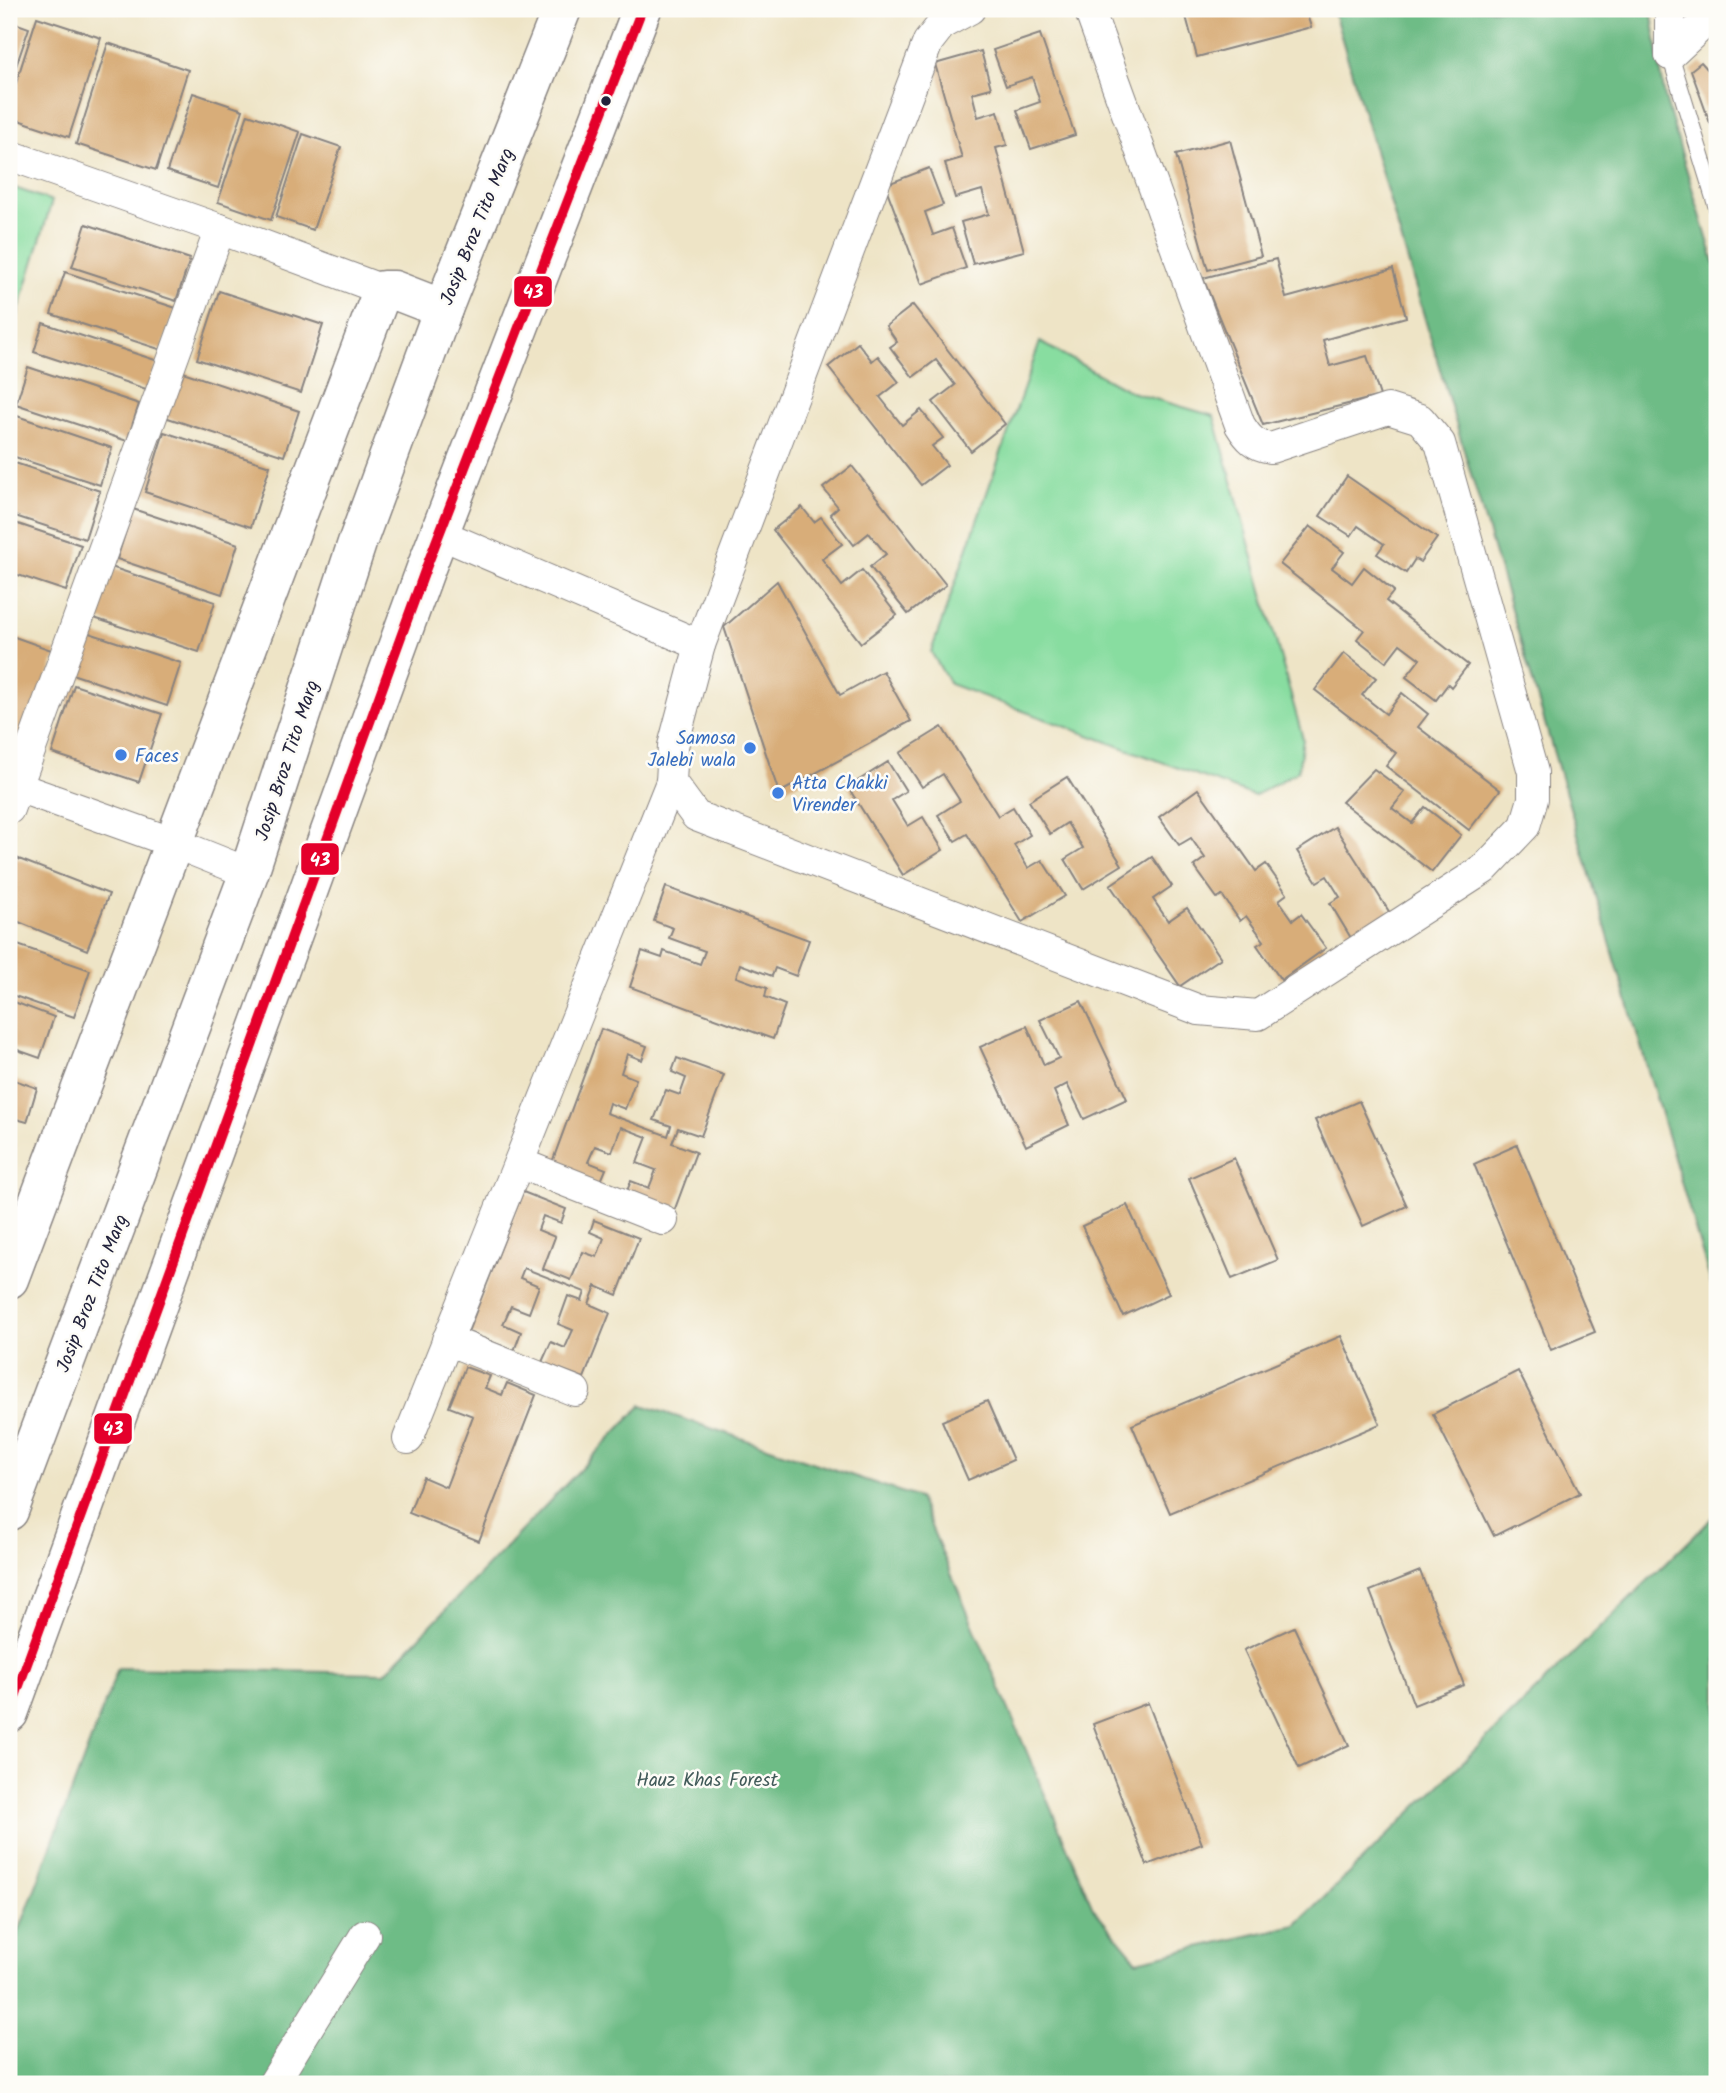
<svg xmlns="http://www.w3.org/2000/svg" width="1726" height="2093" viewBox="0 0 1726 2093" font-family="Kalam,sans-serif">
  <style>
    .green { fill: #88dda0; stroke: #55806e; stroke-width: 2 }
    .forest { fill: #6ebc86; stroke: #486f60; stroke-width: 2 }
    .building { fill: #d8ad79 }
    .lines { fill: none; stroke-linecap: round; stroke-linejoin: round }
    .service-casing { stroke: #888380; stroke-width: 18 }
    .minor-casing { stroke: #888380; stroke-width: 32 }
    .tertiary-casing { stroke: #888380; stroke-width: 41 }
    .secondary-casing { stroke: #888380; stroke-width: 41 }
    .service { stroke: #fff; stroke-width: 16 }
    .minor { stroke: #fff; stroke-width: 30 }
    .tertiary { stroke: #fff; stroke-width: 38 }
    .secondary { stroke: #fff; stroke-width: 38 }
    .bus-1-casing { stroke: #fdfcf7; stroke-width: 16 }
    .bus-1 { stroke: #e4002b; stroke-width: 10 }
    .bus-dot { fill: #22223b; stroke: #fdfcf7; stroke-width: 2.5 }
    .shop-dot { fill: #3f7fe0; stroke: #fdfcf7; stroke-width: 2.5 }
    .labels { text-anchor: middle; stroke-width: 5; stroke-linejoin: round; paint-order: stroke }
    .street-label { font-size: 19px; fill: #22223b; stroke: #fdfcf7 }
    .shop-label { font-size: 19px; fill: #366cbe; stroke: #fdfcf7; text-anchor: start }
    .park-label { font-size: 19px; fill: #415a59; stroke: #fdfcf7 }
    .line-badge { stroke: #fdfcf7; stroke-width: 2.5 }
    .badge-label { font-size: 19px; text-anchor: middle; font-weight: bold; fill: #fff }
  </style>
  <rect width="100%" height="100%" fill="#fdfcf7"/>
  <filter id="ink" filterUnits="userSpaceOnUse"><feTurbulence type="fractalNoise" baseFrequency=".0143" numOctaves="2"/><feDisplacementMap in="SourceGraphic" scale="14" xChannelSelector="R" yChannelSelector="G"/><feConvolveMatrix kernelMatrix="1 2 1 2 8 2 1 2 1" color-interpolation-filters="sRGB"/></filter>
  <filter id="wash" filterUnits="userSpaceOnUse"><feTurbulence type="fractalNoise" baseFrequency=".00686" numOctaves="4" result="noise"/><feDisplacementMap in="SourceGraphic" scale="28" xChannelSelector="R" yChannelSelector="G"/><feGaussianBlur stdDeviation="1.57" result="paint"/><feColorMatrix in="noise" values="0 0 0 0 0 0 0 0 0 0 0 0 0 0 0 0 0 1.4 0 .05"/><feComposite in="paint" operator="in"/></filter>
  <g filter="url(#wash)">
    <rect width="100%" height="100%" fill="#eee4c6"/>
    <g class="green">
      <polygon points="9,186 52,201 9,342"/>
      <polygon points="1040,342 1131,392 1214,416 1303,739 1298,771 1254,796 950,684 931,652"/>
    </g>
    <g class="forest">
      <polygon points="1333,9 1651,9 1665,98 1717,271 1717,1303"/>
      <polygon points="642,1405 919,1498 1093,1908 1137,1961 1296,1925 1717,1513 1717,2084 9,2084 9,1958 118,1668 385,1673"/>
    </g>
    <g id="blocks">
      <g class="building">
        <polygon points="1184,9 1305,9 1311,27 1197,57"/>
        <polygon points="37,17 101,38 69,137 9,117 9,105"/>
        <polygon points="9,21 29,28 9,87"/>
        <polygon points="1040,34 1075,135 1031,149 1017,110 1040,102 1032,77 1006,86 993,50"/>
        <polygon points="108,43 188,70 156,170 76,144"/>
        <polygon points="981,51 991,88 972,93 978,117 998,111 1007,145 996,148 1024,251 973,264 961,222 989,214 982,190 955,198 945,163 962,158 935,64"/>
        <polygon points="1701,62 1717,80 1717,131 1710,123 1691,70"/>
        <polygon points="193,93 243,110 218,188 167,171"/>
        <polygon points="248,114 300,132 271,220 218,202"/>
        <polygon points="303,134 341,147 313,230 276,217"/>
        <polygon points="1230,140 1261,256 1208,270 1176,155"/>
        <polygon points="929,168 943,205 925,212 933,235 952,228 966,268 922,284 885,185"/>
        <polygon points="86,224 190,259 176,301 72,267"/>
        <polygon points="1276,259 1286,298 1393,269 1406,317 1323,340 1330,366 1367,356 1380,396 1263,425 1203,278"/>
        <polygon points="65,272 176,308 162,350 51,314"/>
        <polygon points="219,291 323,325 301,393 197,359"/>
        <polygon points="913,305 1005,424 971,451 933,402 955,385 936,360 913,377 890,347 897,342 886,326"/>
        <polygon points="43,323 158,361 149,390 34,352"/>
        <polygon points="858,343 872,361 878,356 899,382 880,397 902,425 921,410 943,438 932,446 947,465 921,485 828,367"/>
        <polygon points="28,367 139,404 127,441 16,404"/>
        <polygon points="180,371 299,411 284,456 165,417"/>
        <polygon points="11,414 112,448 100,485 9,455 9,422"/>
        <polygon points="164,432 270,466 251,527 145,492"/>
        <polygon points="9,461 100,491 85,539 9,514"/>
        <polygon points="852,466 946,585 908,614 870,567 886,554 869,533 854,545 830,514 838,507 823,488"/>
        <polygon points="1347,476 1437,538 1420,562 1415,559 1406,573 1377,554 1384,544 1358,526 1351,536 1320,516"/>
        <polygon points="802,507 814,522 821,517 842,544 822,559 842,586 862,570 897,615 861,643 773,530"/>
        <polygon points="133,509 238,544 222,594 117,559"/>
        <polygon points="9,521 81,545 66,591 9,572"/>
        <polygon points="1310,526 1344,552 1332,568 1352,583 1364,567 1394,591 1386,601 1468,665 1451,687 1448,684 1436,700 1406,677 1420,659 1400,644 1386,662 1357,639 1364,630 1280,564"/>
        <polygon points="108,566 215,602 199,652 91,617"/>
        <polygon points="777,581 840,695 883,671 911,721 779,793 724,627"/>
        <polygon points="83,631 181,663 167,706 69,673"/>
        <polygon points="9,635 57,652 20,758 9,754"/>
        <polygon points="1344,653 1376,678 1362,695 1386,714 1402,693 1428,714 1418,727 1500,790 1469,830 1386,766 1396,753 1315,690"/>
        <polygon points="74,685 162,714 139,782 52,753"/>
        <polygon points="942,727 998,816 1013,807 1030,835 1014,845 1028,868 1042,860 1065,896 1022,922 967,834 955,841 938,815 960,801 943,774 922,787 900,753"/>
        <polygon points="888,762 906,791 892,800 908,826 923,817 943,850 903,875 848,787"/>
        <polygon points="1374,769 1405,792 1392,808 1412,823 1425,807 1461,835 1432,872 1342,802"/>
        <polygon points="1067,777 1122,865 1083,889 1065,859 1083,848 1067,823 1050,834 1029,801"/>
        <polygon points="1198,789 1256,871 1266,864 1287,894 1279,900 1293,920 1301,914 1326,948 1281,980 1257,945 1264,941 1246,916 1240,921 1222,895 1217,898 1194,866 1205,858 1191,838 1179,845 1159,817"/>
        <polygon points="1335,827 1390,913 1351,938 1330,903 1340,897 1327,876 1317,882 1297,851"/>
        <polygon points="11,856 109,894 87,950 9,918 9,861"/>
        <polygon points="1152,857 1172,886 1153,899 1168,921 1187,908 1221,958 1180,986 1110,885"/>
        <polygon points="666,887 809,940 796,976 775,968 772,976 740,964 736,977 767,988 765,997 785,1005 773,1039 630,987 642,951 662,958 664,951 700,964 705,951 669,938 673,928 654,921"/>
        <polygon points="9,942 90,970 74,1017 9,994"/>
        <polygon points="9,1000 54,1017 40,1058 9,1047"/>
        <polygon points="1081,1001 1127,1099 1084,1119 1067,1084 1054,1091 1069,1125 1026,1146 980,1047 1027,1026 1044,1065 1059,1058 1040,1020"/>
        <polygon points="601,1029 647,1046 642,1060 627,1054 621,1073 636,1079 625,1109 609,1103 606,1113 668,1136 671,1126 654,1120 666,1090 680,1095 686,1078 672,1072 677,1058 724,1075 701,1136 678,1128 672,1143 696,1152 673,1214 625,1196 631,1181 649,1188 656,1170 637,1163 647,1137 621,1127 612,1152 595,1146 588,1162 606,1169 599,1186 550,1168"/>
        <polygon points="9,1078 37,1088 27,1122 9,1117"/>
        <polygon points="1359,1101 1407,1206 1363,1226 1315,1120"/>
        <polygon points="9,1143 16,1145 9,1164"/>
        <polygon points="1517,1145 1595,1332 1551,1350 1474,1164"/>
        <polygon points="1234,1158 1278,1260 1232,1279 1189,1178"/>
        <polygon points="523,1192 566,1209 561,1223 543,1216 538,1230 555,1237 543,1269 571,1280 583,1252 597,1257 604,1238 590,1232 594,1220 639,1238 617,1295 596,1286 589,1304 610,1313 584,1378 542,1362 551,1342 565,1348 573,1330 558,1324 568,1296 582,1301 585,1292 524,1268 520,1278 539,1286 529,1313 511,1306 503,1324 521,1332 514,1351 468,1332"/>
        <polygon points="1127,1205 1169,1294 1123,1316 1082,1226"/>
        <polygon points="1341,1336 1380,1424 1170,1513 1132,1425"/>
        <polygon points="465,1367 490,1376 485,1388 502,1395 507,1383 536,1395 479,1541 409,1513 423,1477 446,1487 473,1416 449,1407"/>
        <polygon points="1518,1371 1580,1493 1494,1536 1433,1414"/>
        <polygon points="987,1401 1013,1460 968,1480 942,1421"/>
        <polygon points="1420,1571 1464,1685 1414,1705 1370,1591"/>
        <polygon points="1294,1627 1349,1745 1299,1768 1244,1650"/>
        <polygon points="1148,1703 1202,1844 1147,1865 1093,1724"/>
      </g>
    </g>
  </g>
  <g filter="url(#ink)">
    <use href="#blocks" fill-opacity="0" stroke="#888380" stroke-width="2"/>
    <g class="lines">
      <defs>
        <polyline id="service" points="1670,55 1717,208"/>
        <g id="minor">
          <polyline points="1670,9 1670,55"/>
          <polyline points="1670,55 1717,11"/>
          <polyline points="9,155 220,229 383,290"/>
          <polyline points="440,534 700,645 928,42 942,24 970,9"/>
          <path d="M700 645 673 746 671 782 696 816 1199 1010 1258 1015 1484 869 1525 826 1533 799V772L1440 443 1420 419 1388 409 1271 448C1255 446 1248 438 1240 425L1089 9"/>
          <polyline points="9,784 174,843 249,873"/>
          <polyline points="9,809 220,229"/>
          <polyline points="519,1163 663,1220"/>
          <polyline points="447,1340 575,1391"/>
          <polyline points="408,1439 671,782"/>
          <polyline points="273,2084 365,1935"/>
        </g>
        <polyline id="tertiary" points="9,1279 381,294 383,290 394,290 443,309"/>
        <g id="secondary">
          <polyline points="9,1511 249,873 357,543 443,309 562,9"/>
          <polyline points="9,1713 426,568 642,9"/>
        </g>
      </defs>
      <use href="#service" class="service-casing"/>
      <use href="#minor" class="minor-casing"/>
      <use href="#tertiary" class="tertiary-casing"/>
      <use href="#secondary" class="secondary-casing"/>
      <use href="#service" class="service"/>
      <use href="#minor" class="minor"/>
      <use href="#tertiary" class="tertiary"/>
      <use href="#secondary" class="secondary"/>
      <defs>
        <polyline id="bus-1" points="9,1713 426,568 642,9"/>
      </defs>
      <use href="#bus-1" class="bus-1-casing"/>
      <use href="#bus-1" class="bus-1"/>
    </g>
  </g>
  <circle class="bus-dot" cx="606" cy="101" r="6"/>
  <g class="shop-dot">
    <circle cx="750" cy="748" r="7"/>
    <circle cx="121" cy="755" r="7"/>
    <circle cx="778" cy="793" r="7"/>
  </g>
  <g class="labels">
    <g class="street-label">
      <text transform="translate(476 226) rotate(-68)" y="7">Josip Broz Tito Marg</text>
      <text transform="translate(286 760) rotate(-72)" y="7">Josip Broz Tito Marg</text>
      <text transform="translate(91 1293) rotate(-69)" y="7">Josip Broz Tito Marg</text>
    </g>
    <g class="shop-label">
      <text x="736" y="744" text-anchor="end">Samosa<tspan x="736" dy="22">Jalebi wala</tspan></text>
      <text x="135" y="762">Faces</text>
      <text x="792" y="789">Atta Chakki<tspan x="792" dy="22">Virender</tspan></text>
    </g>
    <g class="park-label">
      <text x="707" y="1786">Hauz Khas Forest</text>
    </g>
  </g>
  <g class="line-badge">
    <rect x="513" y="275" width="40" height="33" rx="7" fill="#e4002b"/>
    <rect x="300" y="842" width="40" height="34" rx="7" fill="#e4002b"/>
    <rect x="93" y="1412" width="40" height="33" rx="7" fill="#e4002b"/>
  </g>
  <g class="badge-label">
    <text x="533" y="298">43</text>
    <text x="320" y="866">43</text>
    <text x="113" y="1435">43</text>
  </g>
  <rect width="1726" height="2093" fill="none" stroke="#fdfcf7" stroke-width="35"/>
</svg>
